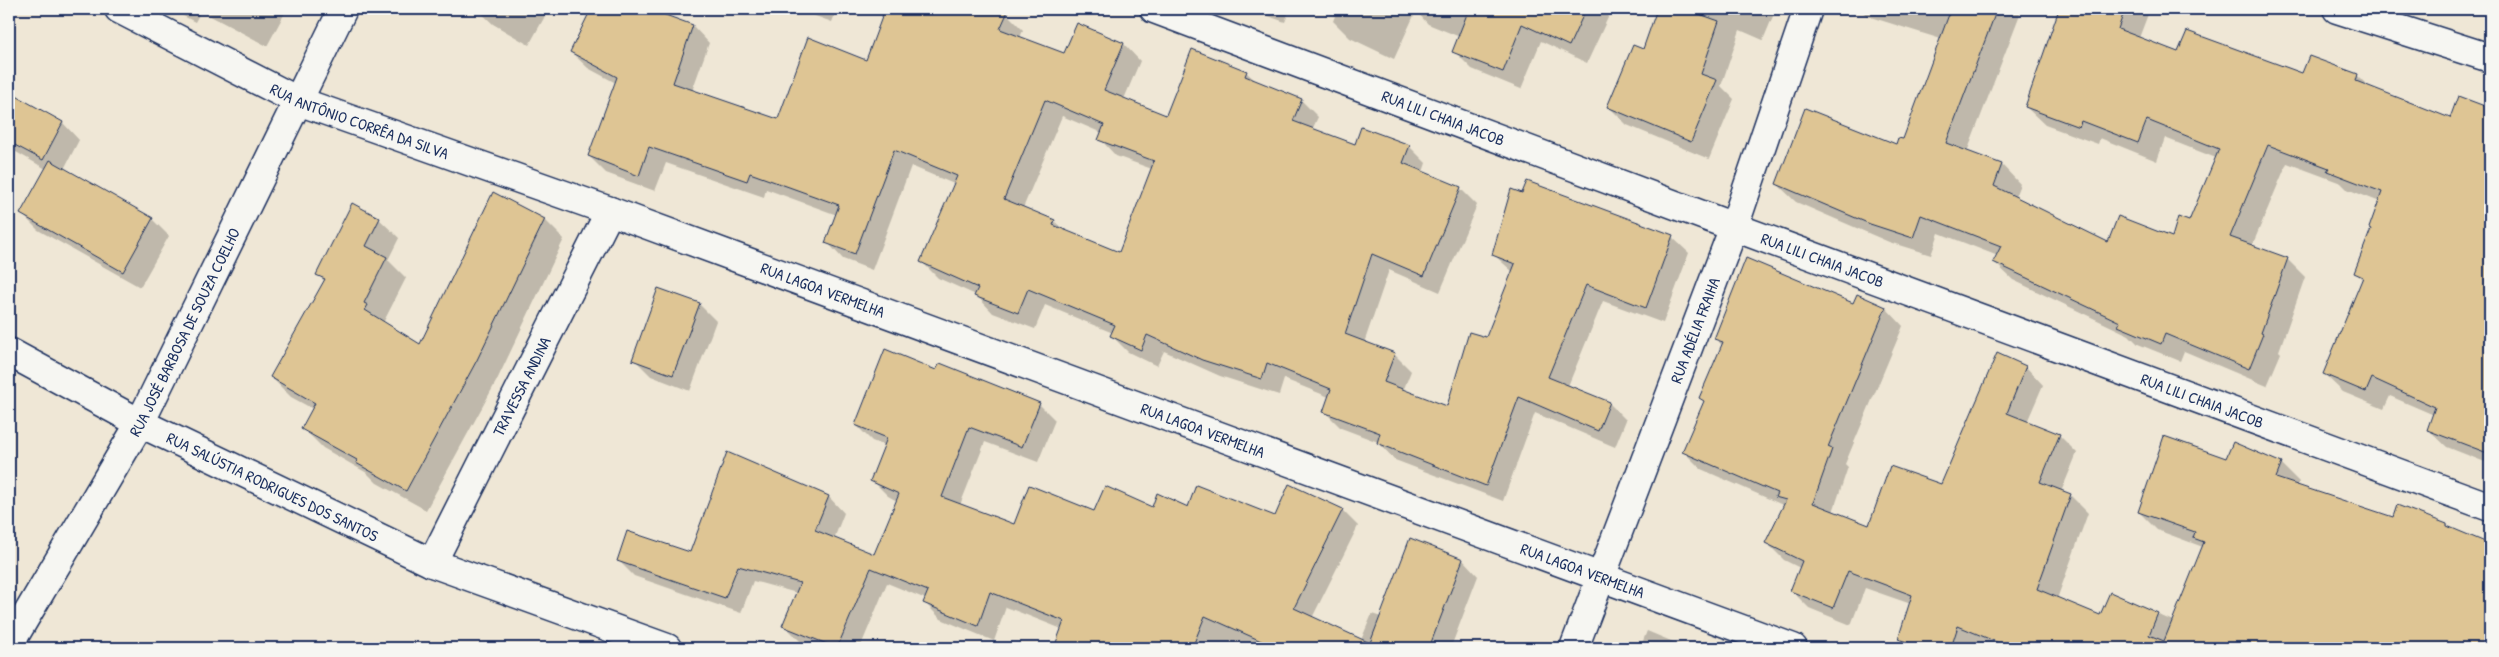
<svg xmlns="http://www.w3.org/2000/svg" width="2499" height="657" viewBox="0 0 2499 657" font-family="'Patrick Hand',sans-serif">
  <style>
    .shadow { fill: #0003; fill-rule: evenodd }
    .building { fill: #dec594; stroke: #1b2f5e; fill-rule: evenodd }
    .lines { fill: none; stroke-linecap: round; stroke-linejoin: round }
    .minor-casing { stroke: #1b2f5e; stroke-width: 31 }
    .minor { stroke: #f6f6f2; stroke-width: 28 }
    .labels { text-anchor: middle; stroke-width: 4; stroke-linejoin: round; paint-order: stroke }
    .street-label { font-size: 16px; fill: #1b2f5e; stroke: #f6f6f2 }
  </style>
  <rect width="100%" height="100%" fill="#efe7d6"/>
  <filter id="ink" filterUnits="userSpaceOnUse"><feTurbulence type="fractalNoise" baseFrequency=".02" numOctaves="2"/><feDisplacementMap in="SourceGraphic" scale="10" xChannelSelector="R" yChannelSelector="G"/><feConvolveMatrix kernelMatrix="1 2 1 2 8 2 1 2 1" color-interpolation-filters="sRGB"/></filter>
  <g filter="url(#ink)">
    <g class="shadow">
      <polygon points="170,9 287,9 267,46 201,11 195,22"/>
      <polygon points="477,9 549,9 529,45 493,24"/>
      <path d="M593 9H645L693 26 709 43 692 91 779 120 866 62 887 9H996L1006 13 1023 30 1020 38 1065 55 1078 25 1124 44 1140 61 1124 99 1167 117 1246 72 1257 82 1301 100 1318 117 1312 130 1355 146H1409L1426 163 1423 172 1460 188 1477 205 1440 292 1389 270 1364 343 1394 354 1411 371 1403 391 1448 408 1487 338 1513 272 1493 254 1672 237 1689 253 1663 323 1603 301 1568 386 1609 403 1626 420 1615 447 1535 413 1503 501 1395 460 1378 442 1341 428 1324 411 1329 397 1284 379 1279 395 1220 376 1164 351 1157 366 1128 352 1112 336 1113 333 1045 305 1035 329 993 313 976 295 938 278 922 262 954 184 911 166 872 270 843 259 827 242 837 215 766 189 764 197 666 163 655 191 606 173 589 156 616 83 588 68 571 52ZM1062 116 1102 133 1100 139 1116 156 1152 169 1120 253 1065 231 1054 221 1023 208Z"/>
      <polygon points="796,9 837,9 832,22"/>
      <polygon points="1249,9 1290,9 1285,22"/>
      <polygon points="1315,9 1612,9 1587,63 1541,41 1521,89 1472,69 1454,51 1460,37 1428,24 1416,11 1394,59 1350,38 1333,21 1335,16"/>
      <polygon points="1659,9 1776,9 1763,40 1740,30 1721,86 1734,99 1709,159 1627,125 1609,107 1643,51"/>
      <polygon points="1860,9 2022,9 1967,152 2002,165 2020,184 2015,197 2109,243 2172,239 2189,222 2216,158 2165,138 2157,161 2100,138 2098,144 2045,125 2026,107 2079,9 2150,9 2139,38 2179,53 2303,75 2357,75 2370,88 2450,119 2459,98 2490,109 2490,464 2447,447 2428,429 2434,415 2390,396 2384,409 2343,392 2324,374 2363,280 2356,273 2372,230 2370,228 2380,202 2347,189 2341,183 2287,163 2252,246 2287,259 2305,277 2279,351 2281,353 2267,386 2184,351 2180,361 2138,344 2129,335 2013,280 1994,262 1998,256 1939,233 1931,255 1889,242 1796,202 1777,184 1897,145 1903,141 1941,39 1867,16"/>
      <polygon points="10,94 63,123 79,140 64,169 152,219 169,236 140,287 38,230 22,214 46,169 9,148"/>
      <polygon points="493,194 545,220 564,239 497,380 426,510 377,483 367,473 323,448 303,428 313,409 291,397 271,377 325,282 318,274 379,219 399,238 388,260 406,278 383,323 420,346"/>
      <polygon points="1857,296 1886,308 1903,326 1845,464 1848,467 1833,512 1870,527 1942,485 1997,355 2026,367 2043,385 2027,422 2059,435 2077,453 2061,492 2070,495 2088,513 2057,599 2101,617 2110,594 2173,621 2203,547 2157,530 2139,512 2227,460 2281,464 2299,482 2297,486 2393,519 2447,525 2452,529 2490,545 2490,648 1989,648 1976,643 1974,648 1908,648 1899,639 1911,604 1865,588 1851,625 1809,608 1792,591 1800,568 1784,560 1767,543 1785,506 1701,469 1684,452 1705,402 1701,398 1723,346 1716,339 1854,304"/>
      <polygon points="699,304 716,321 690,391 651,376 634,359"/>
      <polygon points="937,372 1039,404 1055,420 1038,462 985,442 960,505 1014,525 1095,512 1152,508 1188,508 1275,517 1342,510 1358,526 1312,618 1361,640 1372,614 1381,617 1463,560 1478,576 1451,647 1454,648 1055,648 1062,629 1006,607 994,641 941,619 925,603 926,599 887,583 860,648 817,648 800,641 784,625 797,593 753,581 741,613 634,576 618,560 690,553 829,497 844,513 834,539 875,556 897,501 888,496 872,480 886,446 872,441 856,425"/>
      <polygon points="1647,631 1688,648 1640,648"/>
    </g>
    <g class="building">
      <path d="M591 9H649L693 25 673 83 778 119 808 37 866 60 885 9H1009L1000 29 1064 53 1077 23 1124 43 1104 90 1166 115 1192 49 1247 71 1245 76 1302 99 1293 121 1355 144 1361 127 1410 145 1403 163 1461 187 1424 276 1372 254 1345 334 1395 353 1384 382 1447 406 1469 332 1486 337 1515 264 1492 255 1511 189 1522 193 1527 181 1673 235 1646 308 1586 285 1548 377 1610 402 1598 431 1519 397 1486 486 1377 443 1380 433 1323 412 1331 389 1267 363 1262 379 1202 360 1147 335 1141 350 1110 336 1115 325 1028 289 1018 313 974 296 978 288 920 262 957 176 894 150 855 254 825 243 839 205 750 173 747 181 649 147 639 176 588 156 617 77 570 52ZM1045 100 1104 125 1098 140 1154 161 1119 252 1053 225 1055 220 1004 199Z"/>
      <polygon points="1469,9 1586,9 1569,46 1522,24 1503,72 1452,52"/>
      <polygon points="1657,9 1685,9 1719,21 1701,74 1717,80 1691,142 1607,107 1633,45 1643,49"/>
      <polygon points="1951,9 1997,9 1946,143 2002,164 1994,186 2108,242 2118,216 2172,237 2178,217 2189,221 2219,149 2147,120 2138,143 2081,121 2079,127 2025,107 2059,9 2125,9 2118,29 2178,52 2187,31 2302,73 2309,56 2358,74 2356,81 2450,118 2458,96 2490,108 2490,454 2427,430 2435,407 2372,378 2366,392 2323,374 2363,277 2354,273 2371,229 2369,228 2382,192 2327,171 2329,168 2268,145 2230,237 2288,258 2261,333 2263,334 2249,369 2165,334 2161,344 2118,326 2120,322 1993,262 2001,246 1921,215 1913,238 1870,224 1776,184 1805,108 1896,144 1898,138 1903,139"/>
      <polygon points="9,92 63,122 43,160 9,142"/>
      <polygon points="50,160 153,218 123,272 20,214"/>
      <polygon points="493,192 545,219 477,360 406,491 356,463 357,460 301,429 315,403 270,377 325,279 316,275 352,203 380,218 366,246 387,257 364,303 368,305 365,310 420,344"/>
      <polygon points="1746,258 1853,303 1857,294 1886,307 1828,447 1832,449 1813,503 1869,525 1890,466 1941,484 1997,353 2026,366 2007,413 2060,434 2040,482 2071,494 2037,589 2100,615 2110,592 2158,613 2149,635 2164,641 2204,542 2193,538 2195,532 2138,512 2164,436 2226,458 2233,442 2282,463 2276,478 2393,517 2397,505 2447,524 2447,526 2490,544 2490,648 2011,648 1958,626 1951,648 1924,648 1898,639 1912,595 1848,571 1833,608 1790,591 1802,561 1765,543 1786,500 1775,497 1777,493 1682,452 1704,401 1699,398 1723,342 1714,339"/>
      <polygon points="658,288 700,303 673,375 632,360"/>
      <polygon points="885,349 936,370 940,363 1040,403 1022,447 969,427 942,497 1014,524 1029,485 1094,511 1105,486 1152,507 1157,493 1188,507 1196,485 1275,516 1289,484 1343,509 1294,608 1370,643 1410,538 1463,559 1429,648 1277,648 1205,616 1192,648 1054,648 1064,621 990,592 978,626 923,603 928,591 871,568 837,648 782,626 800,583 738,566 725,598 617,561 627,531 690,552 727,452 829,496 815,530 874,554 899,494 870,481 887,438 855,425"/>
    </g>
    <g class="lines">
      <defs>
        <g id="minor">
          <path id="s1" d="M119 9 298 101 610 211 1793 648"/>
          <path id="s2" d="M1154 9 1734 227 2490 507"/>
          <polyline points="2337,9 2490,58"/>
          <path id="s3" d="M9 352 140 423 432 563 667 648"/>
          <path id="s4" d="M432 563 610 211"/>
          <path id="s5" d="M9 645 140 423 343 9"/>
          <path id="s6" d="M1574 648 1734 227 1808 9"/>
        </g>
      </defs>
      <use href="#minor" class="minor-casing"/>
      <use href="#minor" class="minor"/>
    </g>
  </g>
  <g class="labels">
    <g class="street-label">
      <text dy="6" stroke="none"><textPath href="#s2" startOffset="309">RUA LILI CHAIA JACOB</textPath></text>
      <text dy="6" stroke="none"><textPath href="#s1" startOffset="266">RUA ANTÔNIO CORRÊA DA SILVA</textPath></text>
      <text dy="6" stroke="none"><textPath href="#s2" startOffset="714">RUA LILI CHAIA JACOB</textPath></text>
      <text dy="6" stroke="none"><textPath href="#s1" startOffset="759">RUA LAGOA VERMELHA</textPath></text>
      <text dy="6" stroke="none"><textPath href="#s6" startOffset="340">RUA ADÉLIA FRAIHA</textPath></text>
      <text dy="6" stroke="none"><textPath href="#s5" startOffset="359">RUA JOSÉ BARBOSA DE SOUZA COELHO</textPath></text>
      <text dy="6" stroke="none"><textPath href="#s4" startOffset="198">TRAVESSA ANDINA</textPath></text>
      <text dy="6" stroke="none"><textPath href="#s2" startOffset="1119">RUA LILI CHAIA JACOB</textPath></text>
      <text dy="6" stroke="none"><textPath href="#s1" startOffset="1164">RUA LAGOA VERMELHA</textPath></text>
      <text dy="6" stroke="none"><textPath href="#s3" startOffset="296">RUA SALÚSTIA RODRIGUES DOS SANTOS</textPath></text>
      <text dy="6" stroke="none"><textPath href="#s1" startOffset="1569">RUA LAGOA VERMELHA</textPath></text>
    </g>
  </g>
  <rect width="2499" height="657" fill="none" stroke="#f6f6f2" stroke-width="30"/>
  <rect x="15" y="15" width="2469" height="627" fill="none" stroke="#1b2f5e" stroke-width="2" filter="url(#ink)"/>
</svg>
